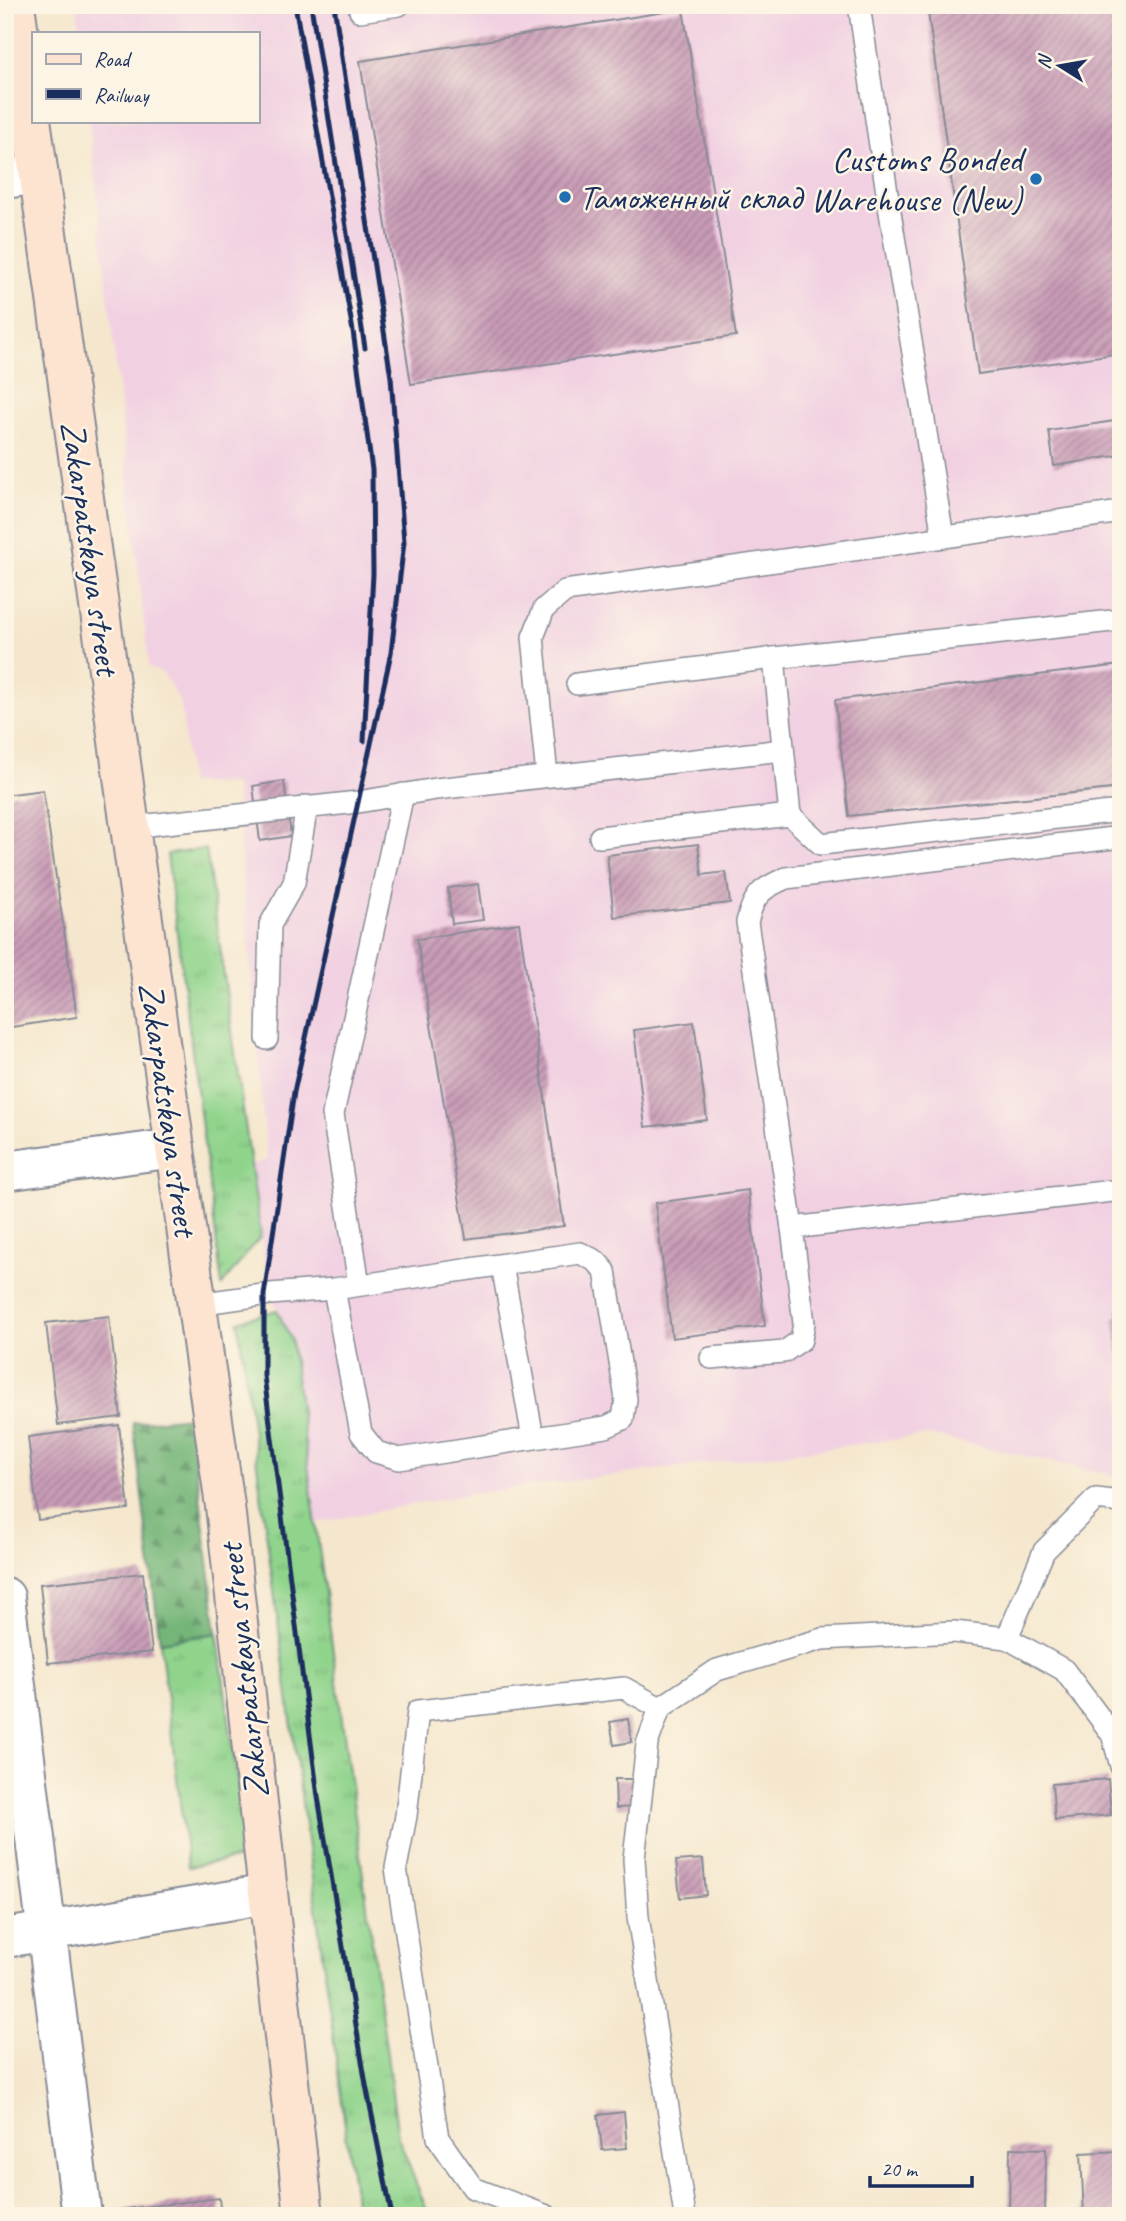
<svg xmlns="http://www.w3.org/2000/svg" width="1126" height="2221" viewBox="0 0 1126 2221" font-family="Caveat,sans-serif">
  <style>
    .built { fill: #f1d0e2 }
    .grass { fill: url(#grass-tufts); stroke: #568275; stroke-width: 2 }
    .forest { fill: url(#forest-firs); stroke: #48726b; stroke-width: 2 }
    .building { fill: url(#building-hatch) }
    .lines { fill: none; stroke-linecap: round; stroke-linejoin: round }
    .lane-casing { stroke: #888b96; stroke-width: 24 }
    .street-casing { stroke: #888b96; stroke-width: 42 }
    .secondary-casing { stroke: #888b96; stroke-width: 42 }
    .lane { stroke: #fff; stroke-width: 21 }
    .street { stroke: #fff; stroke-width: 38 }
    .secondary { stroke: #fde4d0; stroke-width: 38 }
    .rail { stroke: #1b2f5e; stroke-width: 5 }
    .poi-dot { fill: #1f6fb2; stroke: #fcf5e5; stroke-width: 2.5 }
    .labels { text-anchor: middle; stroke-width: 5; stroke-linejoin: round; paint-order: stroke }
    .poi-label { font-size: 35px; fill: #1b2f5e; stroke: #fcf5e5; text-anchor: end }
    .street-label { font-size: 35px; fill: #1b2f5e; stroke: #fcf5e5 }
  </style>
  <defs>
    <pattern id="grass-tufts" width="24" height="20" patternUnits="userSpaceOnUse" patternTransform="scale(1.75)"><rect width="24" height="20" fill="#90d48c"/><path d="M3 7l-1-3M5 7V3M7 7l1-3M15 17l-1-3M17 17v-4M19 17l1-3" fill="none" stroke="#7cb67b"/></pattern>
    <pattern id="forest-firs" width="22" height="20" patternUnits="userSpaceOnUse" patternTransform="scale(1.75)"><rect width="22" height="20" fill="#74b678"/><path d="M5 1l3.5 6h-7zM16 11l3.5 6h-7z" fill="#5e9466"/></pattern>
    <pattern id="building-hatch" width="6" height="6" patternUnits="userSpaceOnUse" patternTransform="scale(1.75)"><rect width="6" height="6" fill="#c99bb6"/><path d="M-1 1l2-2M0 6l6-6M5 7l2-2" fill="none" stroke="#a27f97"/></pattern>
  </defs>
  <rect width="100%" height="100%" fill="#fcf5e5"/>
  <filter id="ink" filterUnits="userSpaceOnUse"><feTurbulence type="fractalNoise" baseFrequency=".0143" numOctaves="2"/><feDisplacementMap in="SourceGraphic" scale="14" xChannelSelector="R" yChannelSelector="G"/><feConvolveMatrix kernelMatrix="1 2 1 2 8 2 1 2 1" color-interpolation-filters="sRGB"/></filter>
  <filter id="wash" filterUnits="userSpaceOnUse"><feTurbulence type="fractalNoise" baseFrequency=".00686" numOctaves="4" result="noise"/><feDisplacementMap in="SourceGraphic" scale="28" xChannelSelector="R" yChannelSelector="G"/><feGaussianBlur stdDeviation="1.57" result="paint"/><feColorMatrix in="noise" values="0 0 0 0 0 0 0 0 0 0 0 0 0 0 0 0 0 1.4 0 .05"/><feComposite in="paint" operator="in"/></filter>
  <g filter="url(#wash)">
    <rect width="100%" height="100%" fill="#f5e7cd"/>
    <polygon class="built" points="77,5 1121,5 1121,1477 929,1435 469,1494 315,1523 291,1339 270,1294 248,1166 267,1160 235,784 189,783 181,704 163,673 149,667 89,121 257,121 257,33 80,33"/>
    <g class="grass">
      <polygon points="206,849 261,1236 222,1285 167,854"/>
      <polygon points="277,1310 291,1339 398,2137 429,2216 357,2216 238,1321"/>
      <polygon points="217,1633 248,1857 188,1867 160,1642"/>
    </g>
    <polygon class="forest" points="190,1417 217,1633 160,1642 133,1423"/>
    <g id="blocks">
      <g class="building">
        <polygon points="927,5 1121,5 1121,353 978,374"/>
        <polygon points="683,9 736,336 411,384 360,61"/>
        <polygon points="1121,420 1121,455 1054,466 1049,431"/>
        <polygon points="1121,665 1121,788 849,816 835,700"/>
        <polygon points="284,781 291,836 260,841 253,786"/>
        <polygon points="43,790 77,1017 5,1028 5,795"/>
        <polygon points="698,844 702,875 726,872 730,903 614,917 607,855"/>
        <polygon points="478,884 483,920 452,924 448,888"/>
        <polygon points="519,923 564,1226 466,1239 417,939"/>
        <polygon points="694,1022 707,1120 645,1127 634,1030"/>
        <polygon points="748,1190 765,1326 672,1338 655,1203"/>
        <polygon points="109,1316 121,1417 58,1425 46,1323"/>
        <polygon points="1121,1316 1121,1354 1119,1355 1114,1317"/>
        <polygon points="119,1425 129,1509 38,1520 28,1437"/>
        <polygon points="143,1573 152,1652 48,1663 40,1584"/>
        <polygon points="628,1719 632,1742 614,1745 610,1722"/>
        <polygon points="615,1779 634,1779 635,1807 616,1808"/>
        <polygon points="1108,1779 1111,1815 1055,1820 1052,1784"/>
        <polygon points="703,1859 706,1895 680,1898 676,1861"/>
        <polygon points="624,2112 627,2148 602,2150 598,2115"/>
        <polygon points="1010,2148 1046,2149 1045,2216 1009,2216"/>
        <polygon points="1121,2151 1121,2214 1084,2216 1081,2153"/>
        <polygon points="219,2198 221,2216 117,2216 116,2210"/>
      </g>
    </g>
  </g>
  <g filter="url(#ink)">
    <use href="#blocks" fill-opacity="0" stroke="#888b96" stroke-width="2"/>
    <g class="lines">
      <defs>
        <g id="lane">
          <polyline points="859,5 889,206 943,537"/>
          <polyline points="360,11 399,5"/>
          <polyline points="774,658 790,815 821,844 1121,811"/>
          <polyline points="577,684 774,658 1121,620"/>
          <polyline points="547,776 533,637 544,609 565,591 1121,512"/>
          <polyline points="130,827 358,802 436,789 783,750"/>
          <polyline points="600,837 790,815"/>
          <path d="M1121 837 786 878C761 889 754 894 747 922L792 1228 1121 1190"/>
          <polyline points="267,1039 270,925 294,883 307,806"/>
          <polyline points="502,1265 533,1438"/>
          <polyline points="359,1285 333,1114 403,794"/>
          <polyline points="196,1304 270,1294 334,1289 580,1253 596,1261 605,1271 626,1399 623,1419 606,1427 399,1459 376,1452 361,1433 334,1289"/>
          <polyline points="711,1358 784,1352 801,1340 804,1323 792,1228"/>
          <polyline points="1007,1638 1044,1551 1096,1499 1121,1502"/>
          <polyline points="547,2216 473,2188 438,2138 396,1868 406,1816 418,1711 624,1688 660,1708"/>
          <polyline points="685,2216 638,1917 634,1859 647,1744 660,1708 717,1670 822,1639 954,1632 1007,1638 1064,1670 1112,1734 1121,1766"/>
        </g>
        <g id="street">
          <polyline points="5,179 38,174"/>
          <polyline points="5,1171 175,1148"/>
          <polyline points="5,1597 82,2216"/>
          <polyline points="5,1938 268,1894"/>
        </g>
        <polyline id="secondary" points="15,5 225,1506 304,2216"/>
      </defs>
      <use href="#lane" class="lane-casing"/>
      <use href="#street" class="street-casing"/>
      <use href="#secondary" class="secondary-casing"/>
      <use href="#lane" class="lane"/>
      <use href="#street" class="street"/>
      <use href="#secondary" class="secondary"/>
      <g class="rail">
        <polyline points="295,5 353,331 372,470 373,574 364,741"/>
        <polyline points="311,5 365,348"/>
        <polyline points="334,5 391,377 404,542 391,653 294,1092 264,1295 264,1376 318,1797 366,2085 392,2216"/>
      </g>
    </g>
  </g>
  <g class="poi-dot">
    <circle cx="1036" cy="179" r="7"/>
    <circle cx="565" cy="197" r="7"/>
  </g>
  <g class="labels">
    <g class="poi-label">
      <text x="1022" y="171">Customs Bonded<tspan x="1022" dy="40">Warehouse (New)</tspan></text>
      <text x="579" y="209" text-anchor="start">Таможенный склад</text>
    </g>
    <g class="street-label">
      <text transform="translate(91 548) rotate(82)" y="12">Zakarpatskaya street</text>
      <text transform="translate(169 1109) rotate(82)" y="12">Zakarpatskaya street</text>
      <text transform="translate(243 1671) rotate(-96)" y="12">Zakarpatskaya street</text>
    </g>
  </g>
  <rect width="1126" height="2221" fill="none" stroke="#fcf5e5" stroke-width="28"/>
  <rect x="32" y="32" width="228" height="91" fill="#fcf5e5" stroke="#a2a6af" stroke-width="2"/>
  <rect x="46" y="54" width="35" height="10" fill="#fde4d0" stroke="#a2a6af" stroke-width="2"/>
  <text x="94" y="66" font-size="21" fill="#1b2f5e">Road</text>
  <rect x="46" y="89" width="35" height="10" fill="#1b2f5e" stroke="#a2a6af" stroke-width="2"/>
  <text x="94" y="102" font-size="21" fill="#1b2f5e">Railway</text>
  <g transform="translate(1060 66) rotate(281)" stroke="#fcf5e5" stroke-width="5" paint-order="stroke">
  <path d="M0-5L12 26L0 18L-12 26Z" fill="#1b2f5e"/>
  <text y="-10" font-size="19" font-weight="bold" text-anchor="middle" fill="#1b2f5e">N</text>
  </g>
  <path d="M870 2176v10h102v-10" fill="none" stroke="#1b2f5e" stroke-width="3.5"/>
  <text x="881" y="2176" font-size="21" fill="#1b2f5e" stroke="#fcf5e5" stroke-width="5" paint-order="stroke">20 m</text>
</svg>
